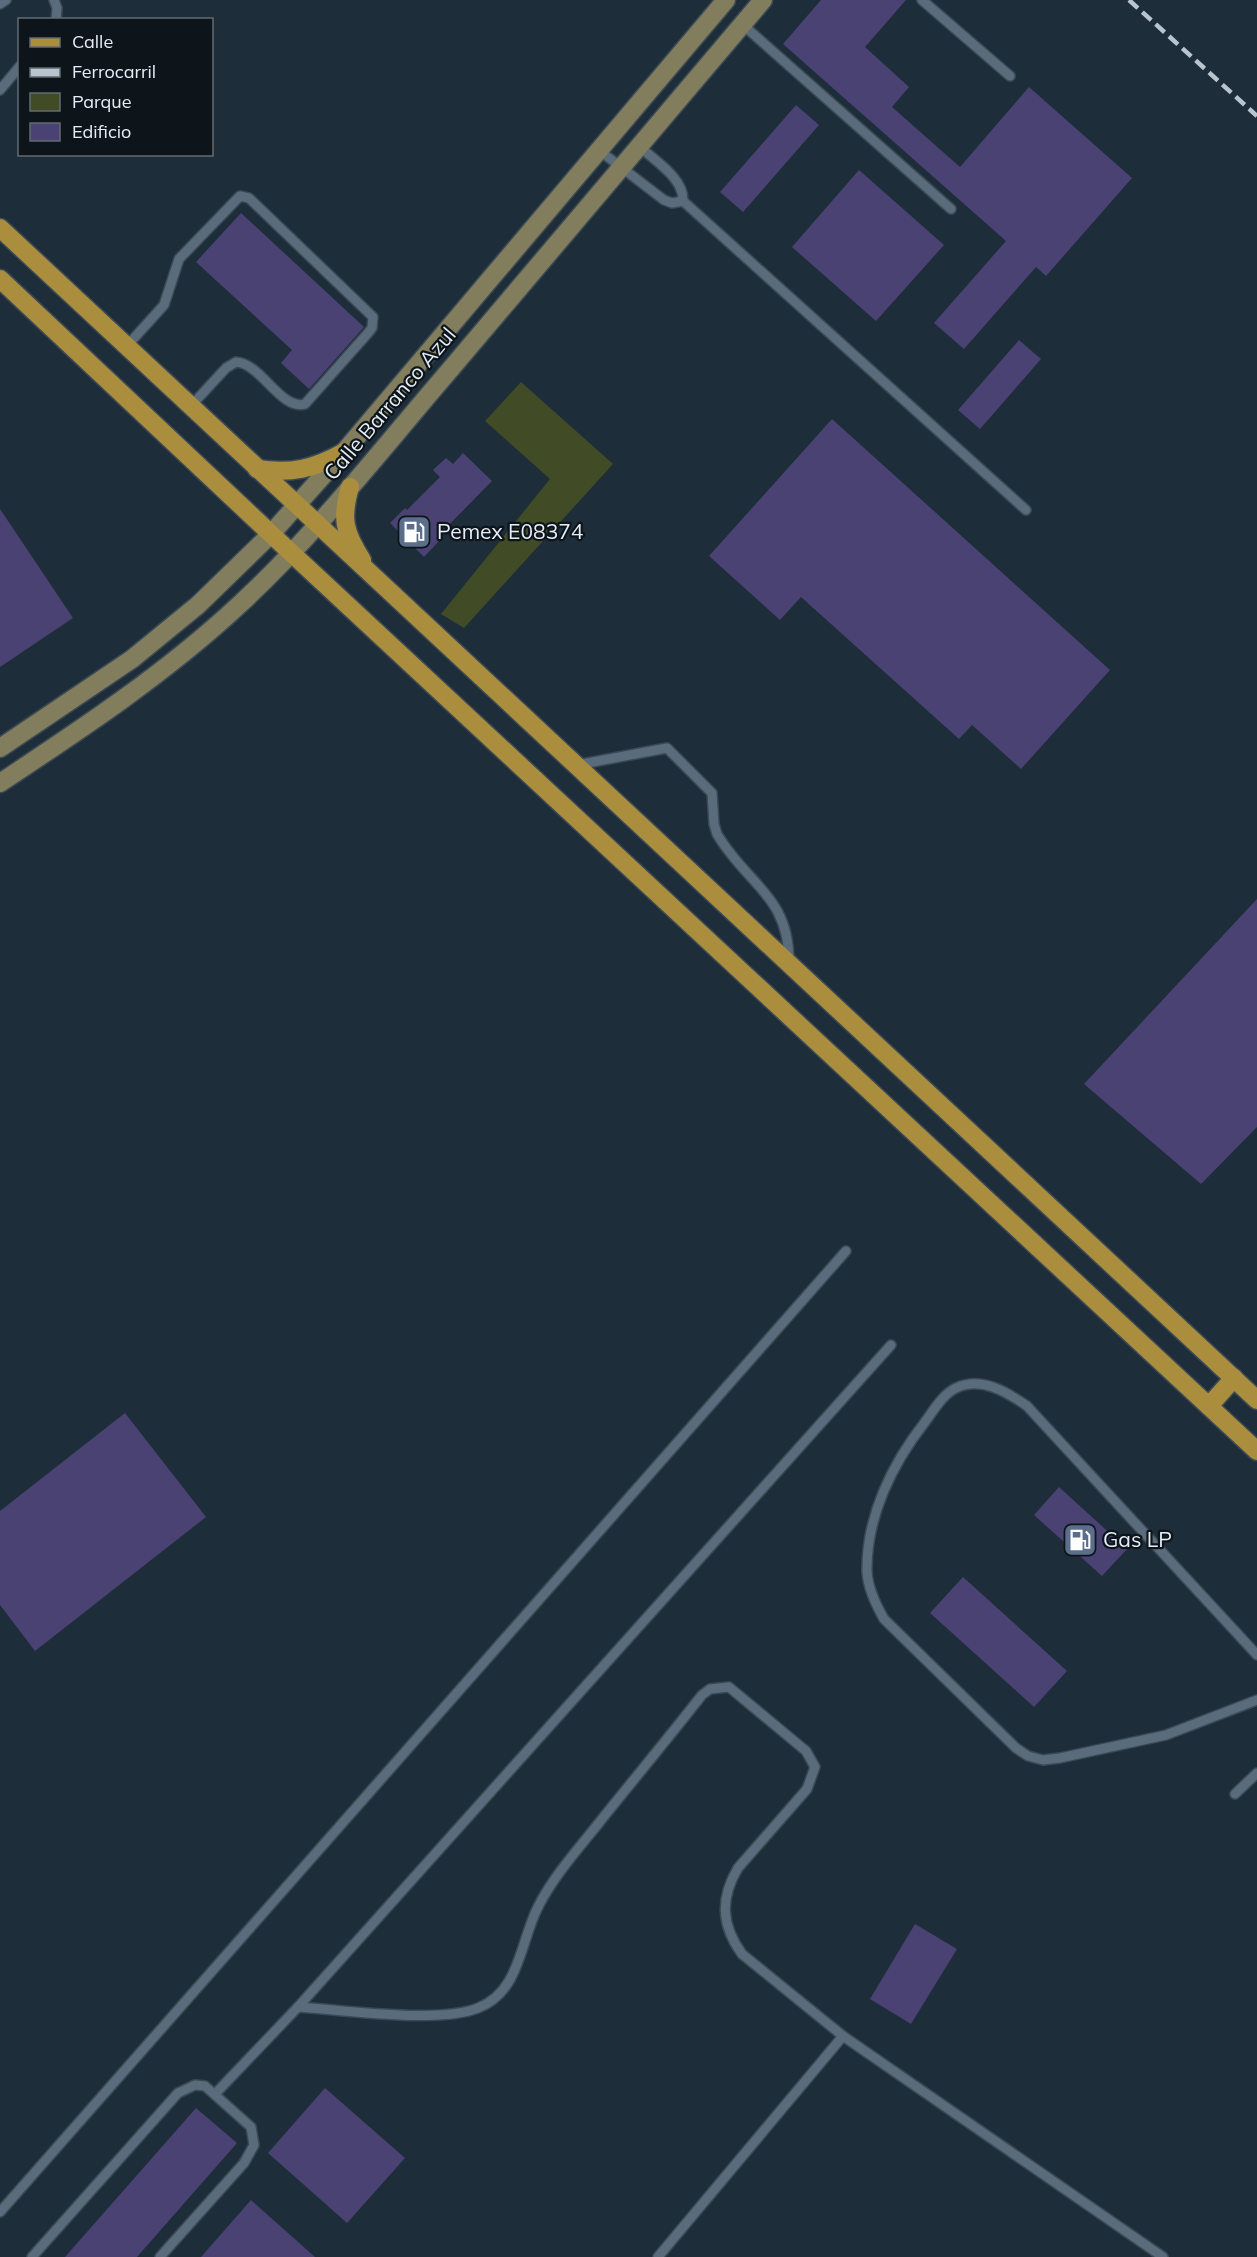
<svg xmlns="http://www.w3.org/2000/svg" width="1257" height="2257" viewBox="0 0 1257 2257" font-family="Mulish,sans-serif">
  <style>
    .green { fill: #414c27 }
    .building { fill: #4a4273 }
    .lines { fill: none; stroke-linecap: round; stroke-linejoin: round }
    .lane-casing { stroke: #3b4954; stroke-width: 12 }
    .secondary-casing { stroke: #3b4954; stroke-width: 21 }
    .primary-casing { stroke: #3b4954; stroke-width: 21 }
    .lane { stroke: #5a6b7b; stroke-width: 9 }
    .secondary { stroke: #827d5c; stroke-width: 18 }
    .primary { stroke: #ab8e3d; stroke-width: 18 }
    .rail { stroke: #b9c4ce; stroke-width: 4.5; stroke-dasharray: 12 6; stroke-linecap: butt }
    .labels { text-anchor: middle; stroke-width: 4.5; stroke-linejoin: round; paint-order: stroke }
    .street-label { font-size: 21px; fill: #e4eef7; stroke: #0d141a }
    .poi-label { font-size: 21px; fill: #e4eef7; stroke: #0d141a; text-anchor: start }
  </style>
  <rect width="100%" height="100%" fill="#1d2d3a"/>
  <polygon class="green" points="521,382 613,464 464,628 441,614 550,479 485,421"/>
  <g class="building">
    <polygon points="821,0 906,0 865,47 909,87 892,107 960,167 1029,87 1132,178 1046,276 1036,267 964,349 934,323 1006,241 783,44"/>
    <polygon points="796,105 819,125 743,212 720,192"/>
    <polygon points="859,170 944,245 876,321 792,247"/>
    <polygon points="241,213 364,327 309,389 281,363 292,350 196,262"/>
    <polygon points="1019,340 1041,359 980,429 958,410"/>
    <polygon points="832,419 1110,670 1021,769 972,725 959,739 801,597 780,620 709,556"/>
    <polygon points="463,453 492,481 436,538 439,541 424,557 390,523 405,508 407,510 440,477 433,470 446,458 453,464"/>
    <polygon points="0,509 73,618 0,667"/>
    <polygon points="1257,899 1257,1127 1201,1184 1084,1084"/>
    <polygon points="125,1413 206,1517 35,1651 0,1605 0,1511"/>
    <polygon points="1059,1487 1127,1549 1102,1576 1034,1515"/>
    <polygon points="963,1577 1067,1671 1034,1707 930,1613"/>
    <polygon points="915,1924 957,1949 911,2024 870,1999"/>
    <polygon points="325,2088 405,2158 347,2223 268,2153"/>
    <polygon points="196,2108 237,2143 137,2257 65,2257"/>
    <polygon points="251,2200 315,2257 201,2257"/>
  </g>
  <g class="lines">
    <defs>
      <g id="lane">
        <polyline points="54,0 57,8 56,20"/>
        <polyline points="922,0 1010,76"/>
        <polyline points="0,4 6,0"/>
        <polyline points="742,24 951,209"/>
        <polyline points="0,90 20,66"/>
        <path d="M639 146C655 161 684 178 683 201L1026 510"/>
        <polyline points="600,151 664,200 672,203 683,201"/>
        <path d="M126 347 164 305 179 259 240 196 249 198 373 317 372 328 368 333 305 404C281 411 261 363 236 362L226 368 190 407"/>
        <path d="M577 765 667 748 712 793 714 824 717 834C747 885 789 895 789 962"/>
        <path d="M1257 1655 1027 1406C1007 1392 981 1376 956 1388 943 1394 933 1411 925 1422 892 1464 866 1517 867 1572 868 1589 876 1605 884 1619L1016 1748 1028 1756 1043 1760 1060 1758 1166 1735 1257 1700"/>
        <polyline points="1235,1794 1257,1773"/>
        <path d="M298 2007C343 2010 438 2024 478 2008 520 1992 520 1942 538 1907 554 1875 580 1847 602 1819 635 1778 669 1737 702 1695L710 1689 729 1687 806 1751 815 1767 807 1789 738 1868C720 1898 721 1925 742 1954L843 2036 1163 2257"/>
        <polyline points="215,2094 298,2007 891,1345"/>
        <polyline points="0,2212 846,1251"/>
        <polyline points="32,2257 178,2093 195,2085 205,2086 251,2127 254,2145 244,2163 160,2257"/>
        <polyline points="658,2257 843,2036"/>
      </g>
      <g id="secondary">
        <polyline points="0,748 132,659 198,605 271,534 344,452 726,0"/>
        <path d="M0 783C83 728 166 673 239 605 316 534 381 450 449 371 554 247 658 124 763 0"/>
      </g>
      <g id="primary">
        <polyline points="0,228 1257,1400"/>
        <polyline points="0,279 271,534 1257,1451"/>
        <path d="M257 469C291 474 314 469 344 452"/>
        <path d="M350 487C341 518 344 532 362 560"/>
        <polyline points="1209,1406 1234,1378"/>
      </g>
    </defs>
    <use href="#lane" class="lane-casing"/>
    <use href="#secondary" class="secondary-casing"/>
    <use href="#primary" class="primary-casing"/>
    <use href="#lane" class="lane"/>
    <use href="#secondary" class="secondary"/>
    <use href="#primary" class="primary"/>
    <polyline class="rail" points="1129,0 1257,116"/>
  </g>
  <defs>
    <symbol id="fuel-square" viewBox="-11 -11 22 22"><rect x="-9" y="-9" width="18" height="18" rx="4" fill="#5c6f8a" stroke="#0d141a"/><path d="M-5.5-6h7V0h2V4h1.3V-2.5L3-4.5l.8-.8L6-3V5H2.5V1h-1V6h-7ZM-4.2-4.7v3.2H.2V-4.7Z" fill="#fff"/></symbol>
  </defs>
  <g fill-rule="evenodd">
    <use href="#fuel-square" x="395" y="513" width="38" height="38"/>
    <use href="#fuel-square" x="1061" y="1521" width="38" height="38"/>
  </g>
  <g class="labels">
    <g class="street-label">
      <text transform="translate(390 404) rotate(-50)" y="7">Calle Barranco Azul</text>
    </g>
    <g class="poi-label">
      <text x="437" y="539">Pemex E08374</text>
      <text x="1103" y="1547">Gas LP</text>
    </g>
  </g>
  <rect x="18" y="18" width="195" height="138" fill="#0d141a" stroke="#636b72" stroke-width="1.5"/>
  <rect x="30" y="38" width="30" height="9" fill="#ab8e3d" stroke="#636b72" stroke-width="1.5"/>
  <text x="72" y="48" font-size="18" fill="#e4eef7">Calle</text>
  <rect x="30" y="68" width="30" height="9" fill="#b9c4ce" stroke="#636b72" stroke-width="1.5"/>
  <text x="72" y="78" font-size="18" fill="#e4eef7">Ferrocarril</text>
  <rect x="30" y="93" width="30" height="18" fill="#414c27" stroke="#636b72" stroke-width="1.5"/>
  <text x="72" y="108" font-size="18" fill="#e4eef7">Parque</text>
  <rect x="30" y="123" width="30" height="18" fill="#4a4273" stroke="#636b72" stroke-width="1.5"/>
  <text x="72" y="138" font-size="18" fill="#e4eef7">Edificio</text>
</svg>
